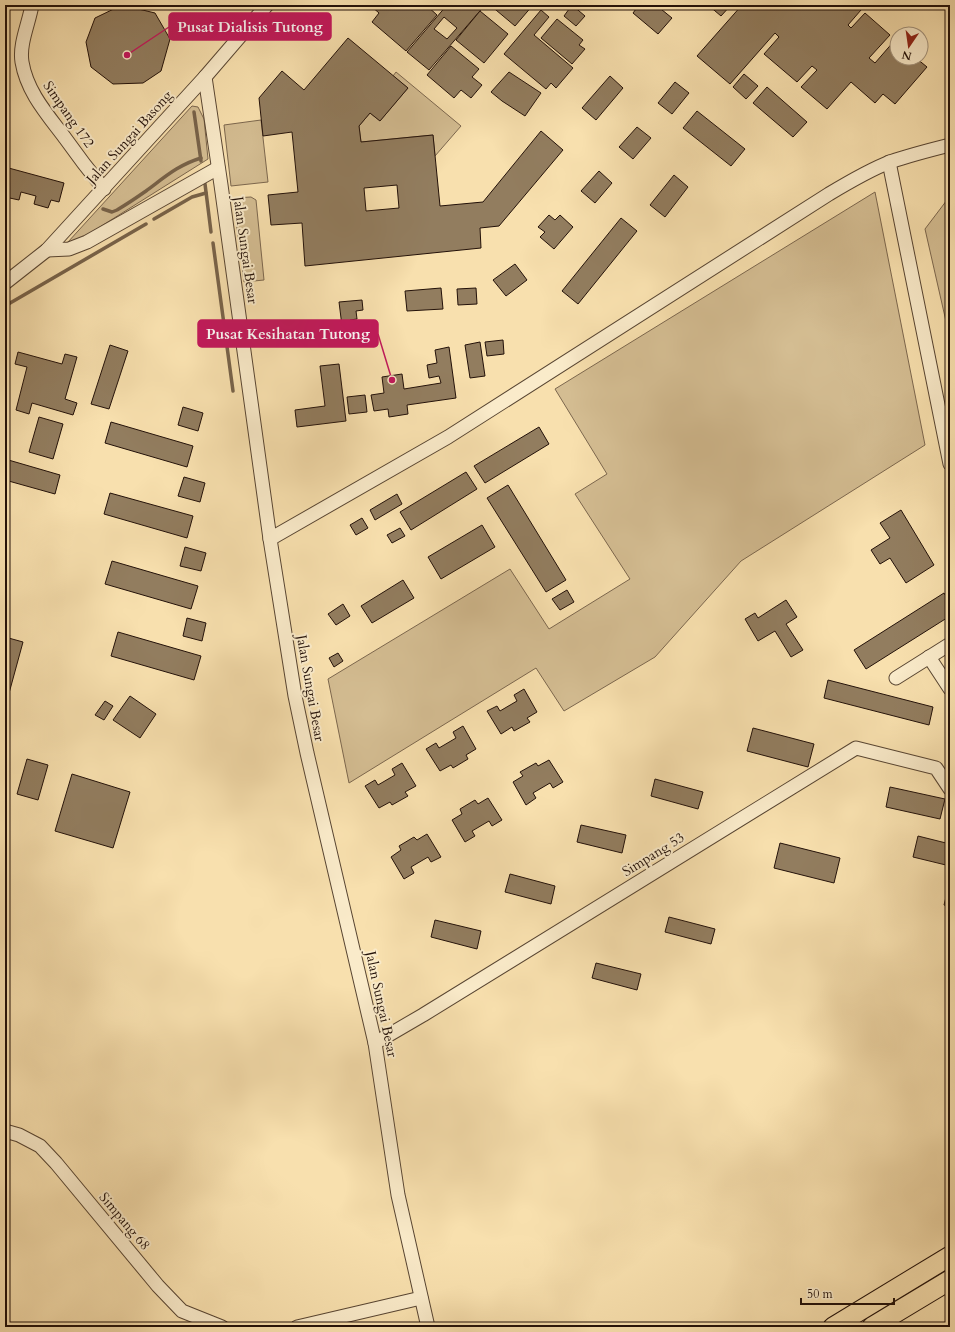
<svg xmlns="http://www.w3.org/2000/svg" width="955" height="1332" viewBox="0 0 955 1332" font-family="Cardo,serif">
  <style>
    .green { fill: #d4bd92; stroke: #7c674e }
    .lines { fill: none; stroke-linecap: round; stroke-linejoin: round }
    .stream { stroke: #78634a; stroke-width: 3.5 }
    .building { fill: #927d5f; stroke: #231109; fill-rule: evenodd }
    .minor-casing { stroke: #584532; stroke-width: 15 }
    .highway-casing { stroke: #231109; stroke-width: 21 }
    .minor { stroke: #faebca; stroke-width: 13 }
    .highway { stroke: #f8e0ae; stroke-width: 19 }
    .labels { text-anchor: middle; stroke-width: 4; stroke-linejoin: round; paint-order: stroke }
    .street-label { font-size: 14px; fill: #231109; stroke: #faebca }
    .leader { fill: none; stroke: #c2185b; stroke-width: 1.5 }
    .callout-dot { fill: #c2185b; stroke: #faebca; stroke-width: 1.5 }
    .callout { fill: #c2185b; stroke: #c2185b; stroke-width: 1.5 }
    .callout-label { font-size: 15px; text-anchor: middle; font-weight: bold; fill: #fff }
  </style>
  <rect width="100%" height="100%" fill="#f8e0ae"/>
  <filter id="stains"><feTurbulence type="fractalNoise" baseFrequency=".005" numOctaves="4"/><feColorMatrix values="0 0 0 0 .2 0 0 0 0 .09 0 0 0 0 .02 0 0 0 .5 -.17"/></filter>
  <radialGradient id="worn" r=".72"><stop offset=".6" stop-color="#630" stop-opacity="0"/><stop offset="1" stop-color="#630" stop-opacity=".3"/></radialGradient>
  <g class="green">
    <polygon points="396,72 461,126 435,156 433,135 361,142 359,126 370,113 380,121 408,88 393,76"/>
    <polygon points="192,106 198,107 204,119 208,159 76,242 68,242"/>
    <polygon points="261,120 268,182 231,186 224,125"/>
    <polygon points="875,192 925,445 741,561 655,657 564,711 536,668 349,783 328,679 510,569 549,629 630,579 575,494 607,474 555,389"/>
    <polygon points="950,196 950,339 925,229"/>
    <polygon points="251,197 256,200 264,280 244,282 233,198"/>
  </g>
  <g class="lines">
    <g class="stream">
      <polyline points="194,112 201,161"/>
      <polyline points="205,184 211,232"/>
      <path d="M103 209 112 212 117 210C127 204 136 198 146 191 165 177 178 165 201 158"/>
      <polyline points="154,219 192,197 206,193"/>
      <polyline points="213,243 233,391"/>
      <polyline points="5,306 146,224"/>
    </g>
  </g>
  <g class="building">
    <polygon points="122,5 155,13 170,39 161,71 143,83 113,84 91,67 86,42 95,18"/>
    <polygon points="371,5 426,5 437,15 406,51 372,22 379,13 371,6"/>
    <path d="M447 5H472L474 7 476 5H485L429 70 407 52ZM444 17 457 28 447 39 434 29Z"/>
    <polygon points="490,5 533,5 515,26"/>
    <polygon points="572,5 585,16 576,26 564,16"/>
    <polygon points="639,5 656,5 672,18 658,34 633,13"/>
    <polygon points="708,5 731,5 721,16"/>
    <polygon points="742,5 856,5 861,10 848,25 851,28 865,13 890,35 869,58 875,63 895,40 897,41 897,58 916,58 927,67 895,104 883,94 875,103 851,82 827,109 801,87 817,70 812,66 797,82 764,54 779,37 775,33 730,84 697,56"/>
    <polygon points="541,10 549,17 534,35 573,68 556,88 551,83 546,89 504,54"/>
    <polygon points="480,11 508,34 484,63 456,40"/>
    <polygon points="557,19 583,40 579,45 585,49 572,64 541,38"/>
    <path d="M348 38 408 88 380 121 370 113 359 126 361 142 433 135 440 206 483 202 541 131 563 150 499 226 480 228 481 248 305 266 302 223 271 225 268 195 298 192 292 132 263 136 259 98 282 71 304 90ZM397 185 399 208 366 211 364 188Z"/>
    <polygon points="451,46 479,69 472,77 482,85 471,98 461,90 454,98 427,75"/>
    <polygon points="509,72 541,93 525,116 502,101 491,92"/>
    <polygon points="744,74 758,86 746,99 733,87"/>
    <polygon points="610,76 623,88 596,120 582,108"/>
    <polygon points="675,82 689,93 672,114 658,103"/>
    <polygon points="767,87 807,122 793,137 753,103"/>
    <polygon points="697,111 745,149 731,166 683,128"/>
    <polygon points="637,127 651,138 633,159 619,147"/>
    <polygon points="5,167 64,183 59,202 51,200 48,208 34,204 36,196 21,192 19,200 5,197"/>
    <polygon points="599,171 612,183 595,203 581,191"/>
    <polygon points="674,175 688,187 665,217 650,205"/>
    <polygon points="549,215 555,220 560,215 573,227 554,249 540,237 545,232 538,227"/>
    <polygon points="621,218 637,231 578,304 562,291"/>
    <polygon points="515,264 527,280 506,296 493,280"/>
    <polygon points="441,288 443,309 407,311 405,291"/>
    <polygon points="476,288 477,304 458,305 457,289"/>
    <polygon points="362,300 363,310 356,311 357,319 350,320 351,325 342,326 339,302"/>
    <polygon points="503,340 504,354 487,356 485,342"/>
    <polygon points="480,342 485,376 470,378 465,345"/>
    <polygon points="110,345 128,351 109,409 91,404"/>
    <polygon points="449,347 456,398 407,405 408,414 389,417 388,409 374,411 371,395 384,393 382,377 402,374 404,389 441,383 439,376 429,378 427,365 437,363 435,350"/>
    <polygon points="18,352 62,364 65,354 77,357 65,399 77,403 73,415 32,403 29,414 16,410 27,367 15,364"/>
    <polygon points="339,364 346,421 297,427 295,410 325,406 320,366"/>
    <polygon points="365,395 367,412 349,414 347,397"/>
    <polygon points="183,407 203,413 198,431 178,425"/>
    <polygon points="39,417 63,424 53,459 29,452"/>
    <polygon points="111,422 193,446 187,467 105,443"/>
    <polygon points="539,427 549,444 485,483 474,466"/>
    <polygon points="5,459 60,475 55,494 5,480"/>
    <polygon points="466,472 477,489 411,530 400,512"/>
    <polygon points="184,477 205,483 200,502 178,496"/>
    <polygon points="508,485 566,580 546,592 487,498"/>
    <polygon points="110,493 193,516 187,538 104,514"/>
    <polygon points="397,494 402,504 375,520 370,510"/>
    <polygon points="901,510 934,565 906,583 890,558 880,564 871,550 890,538 880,523"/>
    <polygon points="362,518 368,528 356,535 350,525"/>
    <polygon points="482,525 495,547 441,579 428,557"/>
    <polygon points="400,528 405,536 392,543 387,535"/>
    <polygon points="185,547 206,553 201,571 180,566"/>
    <polygon points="112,561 198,586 191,609 105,584"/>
    <polygon points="403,580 414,598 372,623 361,606"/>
    <polygon points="567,590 574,602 560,610 552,599"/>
    <polygon points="944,593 950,603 950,616 866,669 854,650"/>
    <polygon points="786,600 797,617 786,624 803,650 791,657 775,631 758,641 745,619 755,613 758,618"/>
    <polygon points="343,604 350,616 336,625 328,614"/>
    <polygon points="187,618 206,623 202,641 183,636"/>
    <polygon points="118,632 201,656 194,680 111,656"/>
    <polygon points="5,637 23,642 5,708"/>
    <polygon points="338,653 343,661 334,667 329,658"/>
    <polygon points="828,680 933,707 929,725 824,698"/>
    <polygon points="524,689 537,712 527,718 530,722 514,731 512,727 501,734 487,711 497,706 500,711 517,701 514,695"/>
    <polygon points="130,696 156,714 140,738 113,720"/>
    <polygon points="105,701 113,706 104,720 95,715"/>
    <polygon points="463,726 476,749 466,755 468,759 453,768 451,765 440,771 426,749 436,743 439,748 456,738 453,732"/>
    <polygon points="753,728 814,744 808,767 747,751"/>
    <polygon points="27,759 48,765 38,800 17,794"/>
    <polygon points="549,760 563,782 553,788 550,783 533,793 536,798 526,805 513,782 523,776 520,772 536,763 538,766"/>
    <polygon points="402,763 416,786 405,792 408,796 392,805 390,802 379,808 365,786 375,780 378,785 395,775 392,769"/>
    <polygon points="72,774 130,792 113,848 55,831"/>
    <polygon points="655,779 703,792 698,809 651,796"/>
    <polygon points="890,787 945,799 940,819 886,807"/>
    <polygon points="488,798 502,820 492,826 489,821 472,831 475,836 465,842 452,820 462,814 460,809 475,800 478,804"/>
    <polygon points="581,825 626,835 622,853 577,842"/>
    <polygon points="427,834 441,857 431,862 428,857 411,867 414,873 404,879 391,857 401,850 399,846 414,837 417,840"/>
    <polygon points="918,836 950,844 950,866 913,857"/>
    <polygon points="780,843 840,858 834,883 774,868"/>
    <polygon points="510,874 555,886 551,904 505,892"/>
    <polygon points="949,885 950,885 950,907 944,905"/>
    <polygon points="669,917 715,929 711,944 665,932"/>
    <polygon points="435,920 481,931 477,949 431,937"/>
    <polygon points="596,963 641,974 637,990 592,978"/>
  </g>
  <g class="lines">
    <defs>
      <g id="minor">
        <path d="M32 5C29 23 19 44 22 62 27 92 47 114 65 138 77 155 90 172 104 189"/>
        <polyline points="205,77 221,185 270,539 295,696 307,753 375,1043 398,1195 428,1327"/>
        <polyline points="889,162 950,464"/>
        <polyline points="47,250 69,249 87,242 218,168"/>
        <polyline points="5,283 47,250 205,77 267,5"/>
        <path d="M270 539 448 437 829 194C849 182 869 170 890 162 910 155 930 150 950 145"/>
        <polyline points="929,657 950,689"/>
        <polyline points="896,678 950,644"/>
        <polyline points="375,1043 423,1015 856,748 936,768 950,789"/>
        <polyline points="5,1131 19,1135 40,1146 56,1163 158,1286 182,1311 222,1327"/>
        <polyline points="297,1327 421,1298"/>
      </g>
      <g id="highway">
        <polyline points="833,1327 950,1256"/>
        <polyline points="872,1327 950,1280"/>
      </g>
    </defs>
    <use href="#minor" class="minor-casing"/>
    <use href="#highway" class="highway-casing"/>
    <use href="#minor" class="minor"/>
    <use href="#highway" class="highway"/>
  </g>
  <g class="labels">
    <g class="street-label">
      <text transform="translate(69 114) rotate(55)" y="5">Simpang 172</text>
      <text transform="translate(129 137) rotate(-48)" y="5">Jalan Sungai Basong</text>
      <text transform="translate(246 250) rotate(82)" y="5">Jalan Sungai Besar</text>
      <text transform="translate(311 688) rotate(80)" y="5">Jalan Sungai Besar</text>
      <text transform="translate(653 854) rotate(-32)" y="5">Simpang 53</text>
      <text transform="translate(382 1004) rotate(78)" y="5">Jalan Sungai Besar</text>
      <text transform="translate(125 1221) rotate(50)" y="5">Simpang 68</text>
    </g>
  </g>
  <path class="leader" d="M127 55L169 27M392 380L378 334"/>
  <g class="callout-dot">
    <circle cx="127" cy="55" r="4"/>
    <circle cx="392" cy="380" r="4"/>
  </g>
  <g class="callout">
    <rect x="169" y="13" width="162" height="27" rx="4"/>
    <rect x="198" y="320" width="180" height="27" rx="4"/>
  </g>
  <g class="callout-label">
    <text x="250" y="32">Pusat Dialisis Tutong</text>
    <text x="288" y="339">Pusat Kesihatan Tutong</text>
  </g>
  <rect width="955" height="1332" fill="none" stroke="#f8e0ae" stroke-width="20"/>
  <rect x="6" y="6" width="943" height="1320" fill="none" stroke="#231109" stroke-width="2"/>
  <rect x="10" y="10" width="935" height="1312" fill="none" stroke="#231109"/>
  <g transform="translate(909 46) rotate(193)"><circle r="19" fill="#faebca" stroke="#a4947d"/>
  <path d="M0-3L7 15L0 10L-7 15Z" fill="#8f2418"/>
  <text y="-6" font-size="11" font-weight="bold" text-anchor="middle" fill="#231109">N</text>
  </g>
  <path d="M801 1298v6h93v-6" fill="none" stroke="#231109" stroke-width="2"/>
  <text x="807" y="1298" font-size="12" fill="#231109" stroke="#faebca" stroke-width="3" paint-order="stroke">50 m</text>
  <rect width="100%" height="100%" filter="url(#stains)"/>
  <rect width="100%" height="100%" fill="url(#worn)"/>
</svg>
